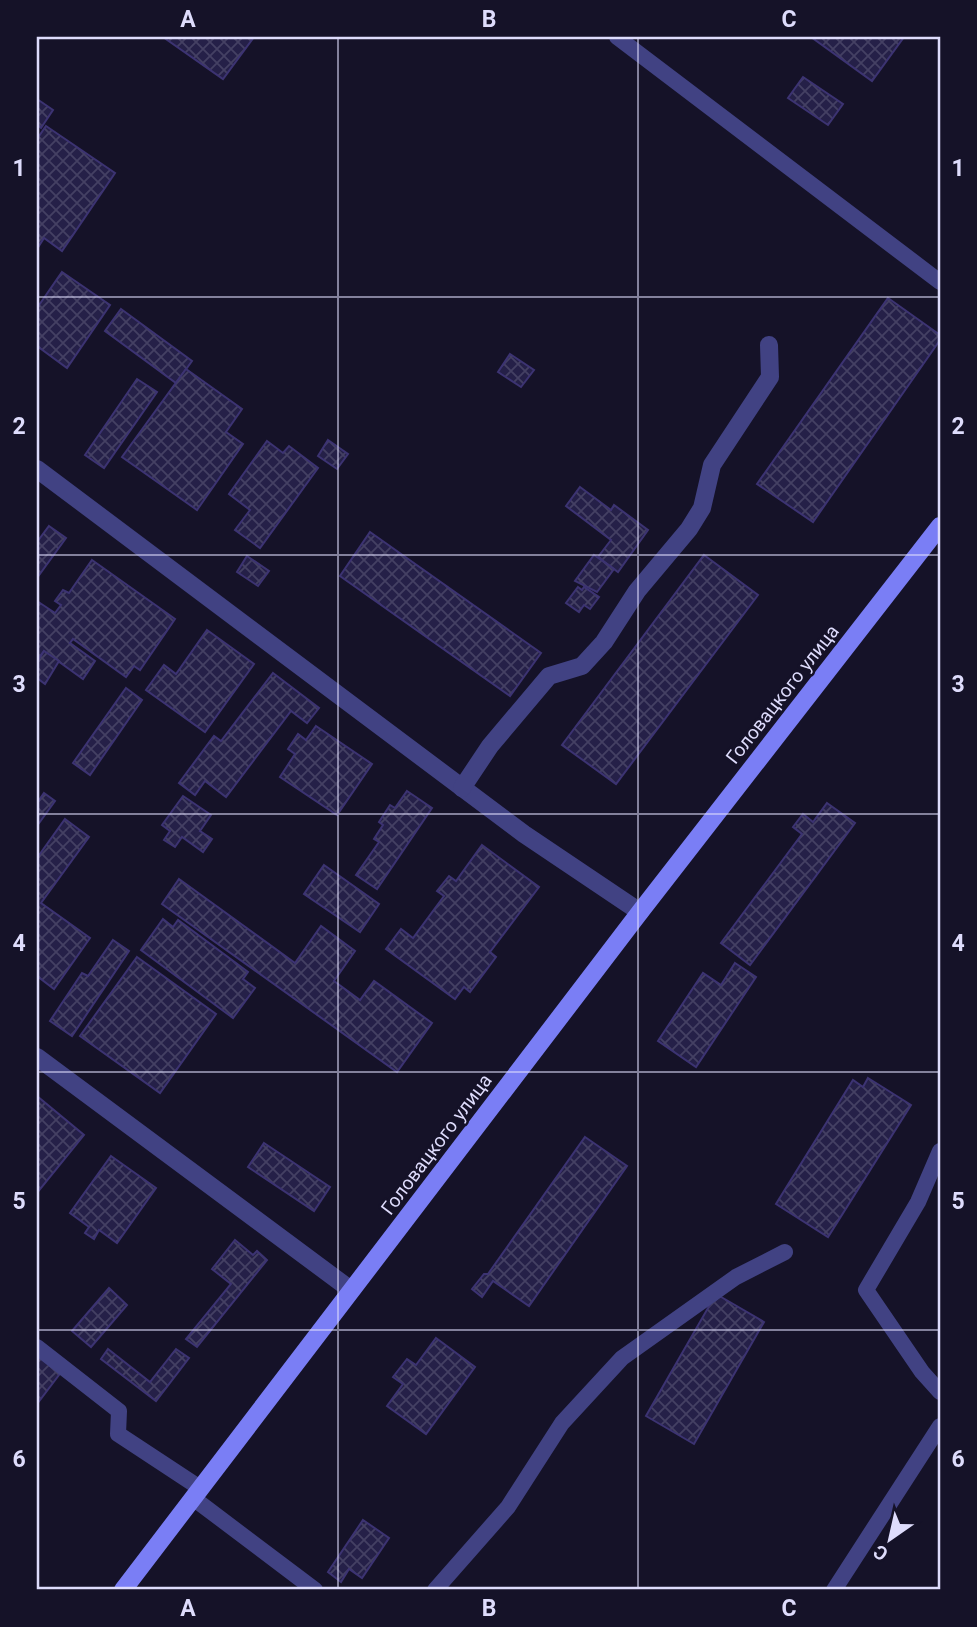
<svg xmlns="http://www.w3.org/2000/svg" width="977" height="1627" viewBox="0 0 977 1627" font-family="Roboto,sans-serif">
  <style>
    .building { fill: url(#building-cross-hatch); stroke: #3c3372; stroke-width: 2 }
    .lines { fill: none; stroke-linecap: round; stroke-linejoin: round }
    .lane { stroke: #414283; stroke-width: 16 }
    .street { stroke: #414283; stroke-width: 18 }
    .secondary { stroke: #7a7ef5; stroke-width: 18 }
    .grid { fill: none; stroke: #dedcfc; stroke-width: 2; stroke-opacity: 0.55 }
    .labels { text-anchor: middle; stroke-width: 5; stroke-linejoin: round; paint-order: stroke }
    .street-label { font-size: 19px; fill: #dedcfc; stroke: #151228 }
    .neatline { fill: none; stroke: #dedcfc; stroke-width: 2.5 }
    .grid-label { font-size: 23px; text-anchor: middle; font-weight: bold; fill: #dedcfc }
  </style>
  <defs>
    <pattern id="building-cross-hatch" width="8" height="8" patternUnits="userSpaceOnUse" patternTransform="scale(1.75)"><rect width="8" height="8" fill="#252048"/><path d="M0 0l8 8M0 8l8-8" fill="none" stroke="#444063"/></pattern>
  </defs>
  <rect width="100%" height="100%" fill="#151228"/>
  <g class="building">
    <polygon points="163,37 254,37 223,79"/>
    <polygon points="811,37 904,37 872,81"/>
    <polygon points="803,77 843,104 828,125 788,98"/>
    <polygon points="37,99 53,110 41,128 37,124"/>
    <polygon points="46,126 115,173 62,251 44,238 37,249 37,139"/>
    <polygon points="62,272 110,305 67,368 37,346 37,308"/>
    <polygon points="888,298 940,335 940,340 813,522 757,484"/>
    <polygon points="121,309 192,361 176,383 105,331"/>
    <polygon points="510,354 534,370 521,387 498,372"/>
    <polygon points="186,369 242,409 226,432 243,444 197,510 122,457"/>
    <polygon points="137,379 157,392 104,468 85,455"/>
    <polygon points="328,440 348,454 337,469 318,456"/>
    <polygon points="267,441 283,453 289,446 318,468 260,548 235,530 250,510 229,494"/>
    <polygon points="580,487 611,510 614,505 648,530 618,572 598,557 611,540 566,506"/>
    <polygon points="49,526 66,538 37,578 37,542"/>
    <polygon points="370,532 541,653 510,696 340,576"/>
    <polygon points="594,555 614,569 597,592 575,581"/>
    <polygon points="704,555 758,595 616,784 562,745"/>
    <polygon points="247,556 269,571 258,586 237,572"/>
    <polygon points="92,560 175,619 140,670 134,666 126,677 73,639 70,643 95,661 83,679 44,651 37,660 37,601 55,613 61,605 55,601 63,590 69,593"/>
    <polygon points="578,587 582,590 584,587 599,597 590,609 584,605 579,612 566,603"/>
    <polygon points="207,630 254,664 205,732 146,690 164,665 176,674"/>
    <polygon points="44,651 59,661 45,684 37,678 37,662"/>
    <polygon points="273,673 319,708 307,723 291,711 226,797 205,781 195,795 179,783 214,736 221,741"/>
    <polygon points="126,688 142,700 90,775 73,763"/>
    <polygon points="316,726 372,764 337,815 280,777 295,754 288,749 298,734 306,740"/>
    <polygon points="407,791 432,808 377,889 356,875 379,842 374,839 383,825 379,822 390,805 395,808"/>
    <polygon points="44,793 55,801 37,826 37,803"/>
    <polygon points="183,796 211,815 200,831 212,839 203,852 182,837 175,847 164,840 170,831 162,825"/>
    <polygon points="827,803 855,823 750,965 721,943 802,834 793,827 803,814 813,822"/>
    <polygon points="65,819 89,837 41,903 90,938 54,989 37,976 37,858"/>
    <polygon points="482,845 539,887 490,952 496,957 470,992 464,987 455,999 386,949 401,929 413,938 444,896 437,891 449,876 456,881"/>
    <polygon points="324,865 379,904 360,932 304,894"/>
    <polygon points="179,879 295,963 321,926 355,951 334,981 360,1000 374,981 432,1023 397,1072 162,904"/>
    <polygon points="163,919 173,927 178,920 248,972 243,979 255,988 233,1018 141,950"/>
    <polygon points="113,940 129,951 72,1036 50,1021 82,973 88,976"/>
    <polygon points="137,957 216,1014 160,1093 80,1036"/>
    <polygon points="735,963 756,977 696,1067 658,1041 703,973 721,985"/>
    <polygon points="868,1078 911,1105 828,1237 776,1204 853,1080 863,1087"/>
    <polygon points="37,1096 84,1135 37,1193"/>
    <polygon points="585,1137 627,1166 529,1306 493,1281 482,1297 472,1289 484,1274 488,1274"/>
    <polygon points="264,1143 330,1187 314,1211 248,1167"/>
    <polygon points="111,1156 156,1188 117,1243 99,1230 94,1239 85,1233 89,1227 70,1213"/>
    <polygon points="235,1240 253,1255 257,1251 267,1260 197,1347 186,1339 231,1284 212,1269"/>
    <polygon points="109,1288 127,1305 91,1347 72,1331"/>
    <polygon points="716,1294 764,1322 694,1444 646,1416"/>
    <polygon points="436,1338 475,1367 426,1434 387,1406 403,1384 393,1377 407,1359 416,1365"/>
    <polygon points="108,1349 150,1382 176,1349 189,1358 156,1401 101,1359"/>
    <polygon points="37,1352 62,1371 37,1404"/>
    <polygon points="363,1520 389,1538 362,1578 349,1569 341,1582 328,1572"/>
  </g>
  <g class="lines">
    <g class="lane">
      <polyline points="617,37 940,282"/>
      <polyline points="940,1151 918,1202 866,1290 922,1372 940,1392"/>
      <polyline points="37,1347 119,1411 118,1434 200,1488"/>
      <polyline points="193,1498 315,1590"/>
      <polyline points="435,1590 508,1507 562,1423 622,1358 736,1277 785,1252"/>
      <polyline points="834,1590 940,1426"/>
    </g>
    <g class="street">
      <polyline points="37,469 524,834 640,912"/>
      <polyline points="462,788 490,746 549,676 582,666 604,642 637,591 689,529 702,508 712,465 770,377 769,345"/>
      <polyline points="37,1057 351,1290"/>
    </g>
    <polyline class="secondary" points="123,1590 640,912 940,526"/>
  </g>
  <path class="grid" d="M338 37V1590M638 37V1590M37 297H940M37 555H940M37 814H940M37 1072H940M37 1330H940"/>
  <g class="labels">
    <g class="street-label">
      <text transform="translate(782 694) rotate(-52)" y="7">Головацкого улица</text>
      <text transform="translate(436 1144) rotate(-53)" y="7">Головацкого улица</text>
    </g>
  </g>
  <rect width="977" height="1627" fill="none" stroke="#151228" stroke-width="77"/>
  <g transform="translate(890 1539) rotate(214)" stroke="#151228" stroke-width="5" paint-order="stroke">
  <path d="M0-5L12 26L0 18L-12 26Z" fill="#dedcfc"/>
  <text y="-10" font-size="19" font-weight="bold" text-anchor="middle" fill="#dedcfc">С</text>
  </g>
  <rect x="38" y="38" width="901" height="1550" class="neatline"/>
  <g class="grid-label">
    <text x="188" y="27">A</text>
    <text x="489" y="27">B</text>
    <text x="789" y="27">C</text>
    <text x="19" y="176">1</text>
    <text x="958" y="176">1</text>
    <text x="19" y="434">2</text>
    <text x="958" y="434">2</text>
    <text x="19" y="692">3</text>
    <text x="958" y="692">3</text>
    <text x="19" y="951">4</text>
    <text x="958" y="951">4</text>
    <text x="19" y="1209">5</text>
    <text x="958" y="1209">5</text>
    <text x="19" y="1467">6</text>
    <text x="958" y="1467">6</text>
    <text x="188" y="1616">A</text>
    <text x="489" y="1616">B</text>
    <text x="789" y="1616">C</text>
  </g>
</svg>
